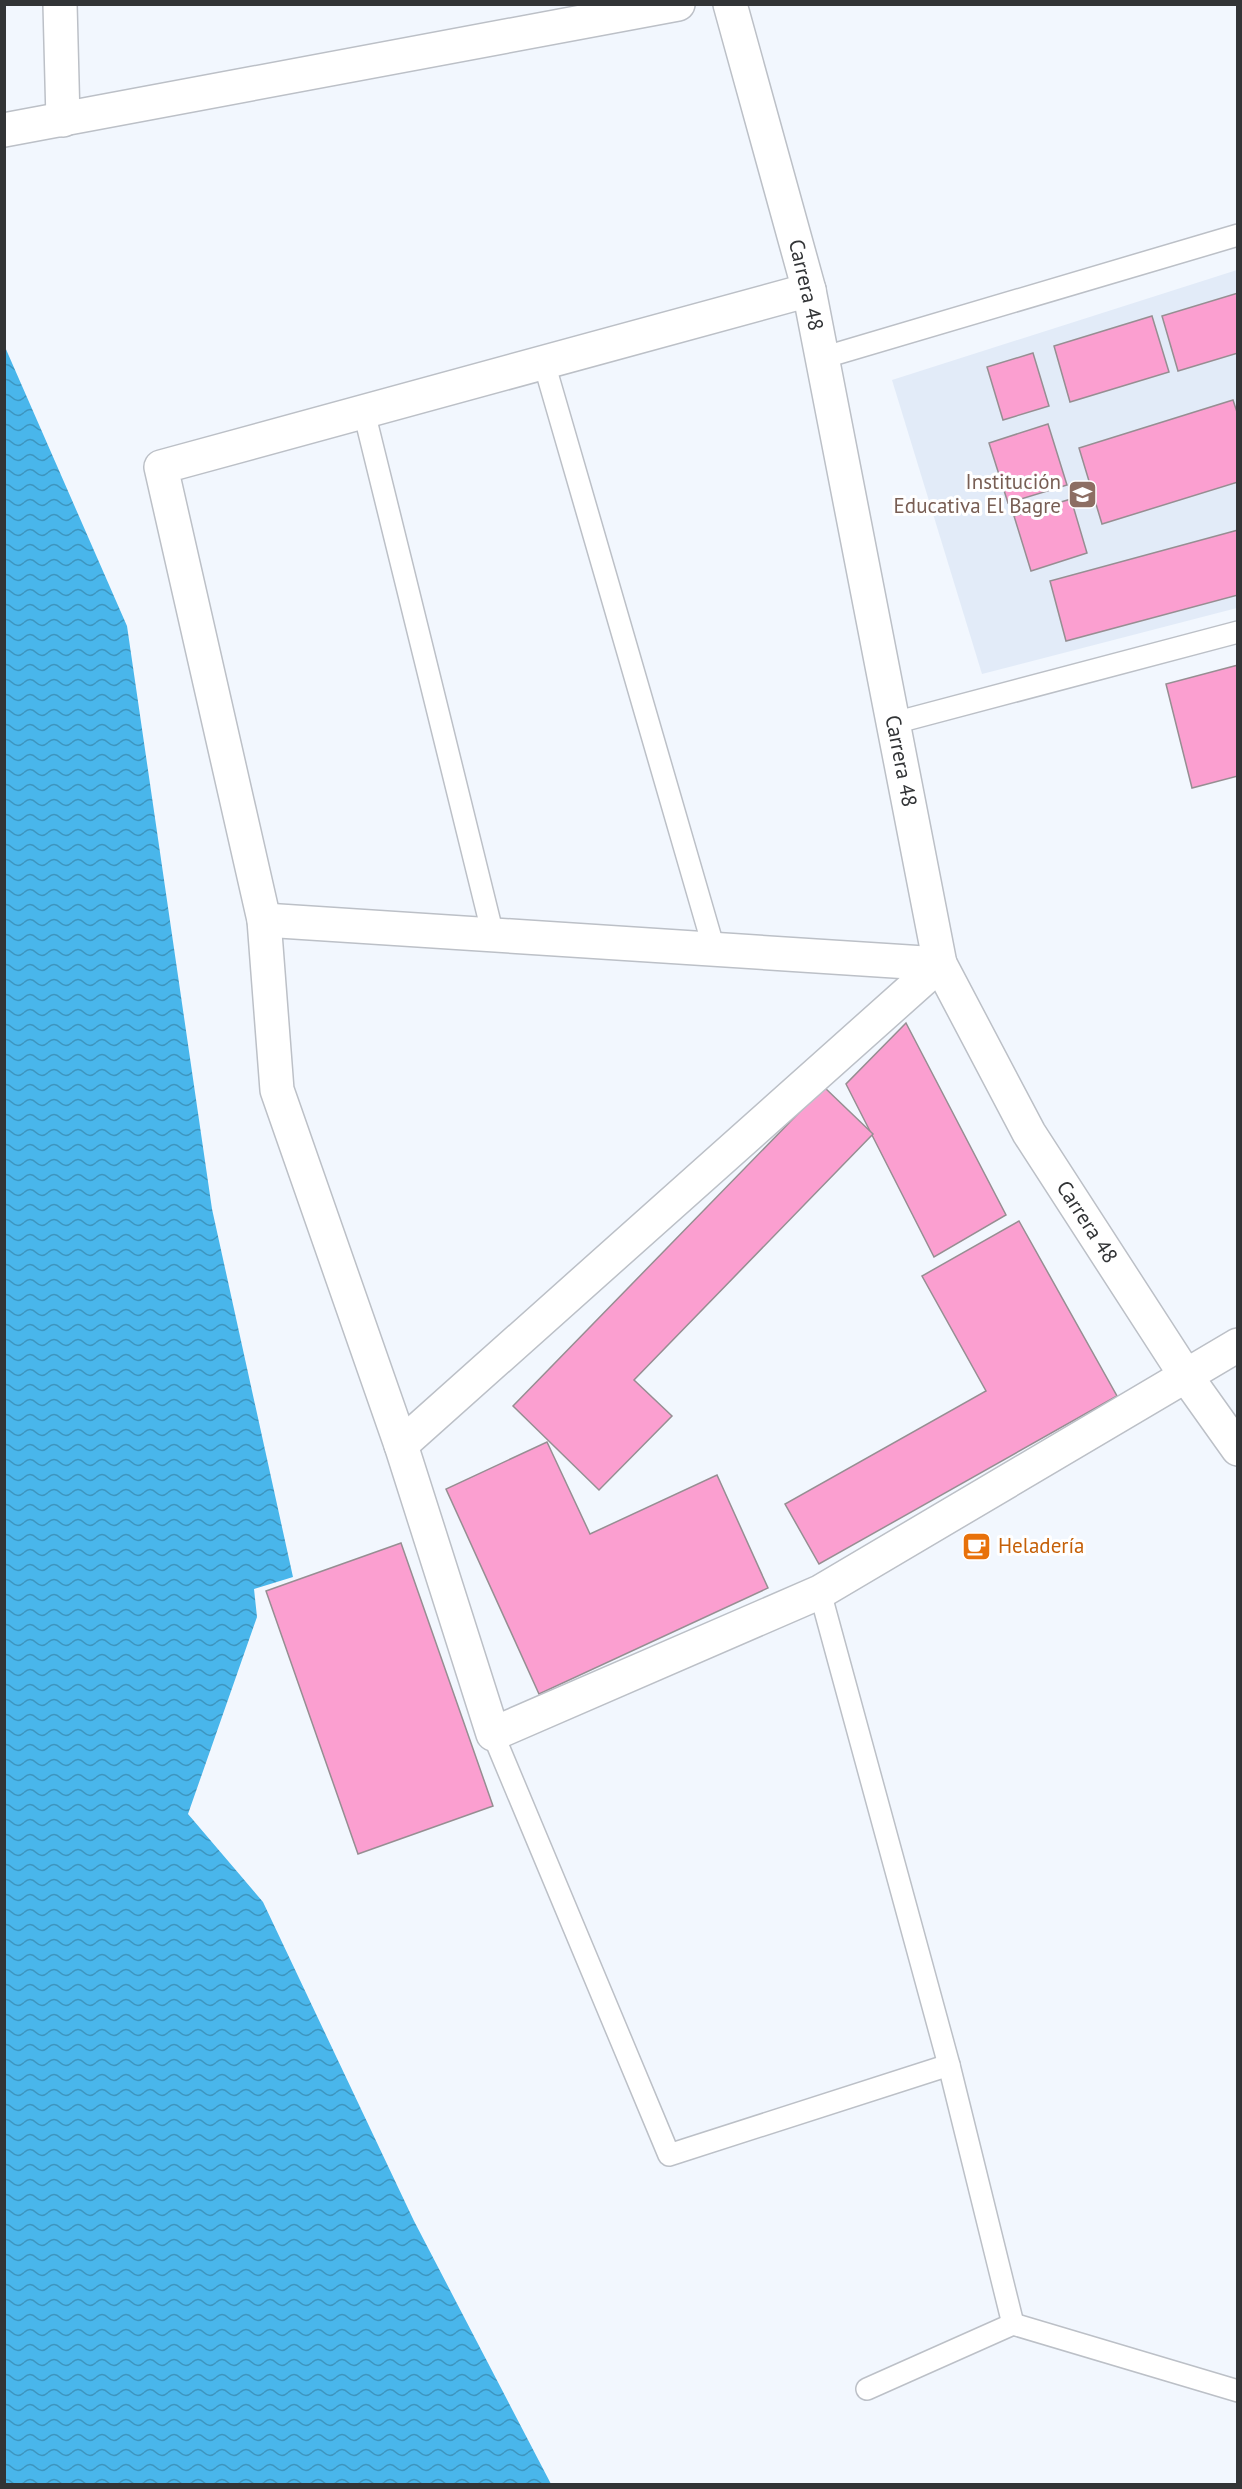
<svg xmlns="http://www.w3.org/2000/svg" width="1242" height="2489" viewBox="0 0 1242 2489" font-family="'PT Sans',sans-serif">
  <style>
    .built { fill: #e2ebf8 }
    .water { fill: url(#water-waves) }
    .building { fill: #fb9fd0; stroke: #968e92; stroke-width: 1.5 }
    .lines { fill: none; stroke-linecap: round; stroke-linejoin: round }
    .service-casing { stroke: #bcc0c7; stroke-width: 24 }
    .minor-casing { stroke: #bcc0c7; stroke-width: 36 }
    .tertiary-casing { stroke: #bcc0c7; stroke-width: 36 }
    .service { stroke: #fff; stroke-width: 21 }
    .minor { stroke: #fff; stroke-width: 33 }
    .tertiary { stroke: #fff; stroke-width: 33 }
    .labels { text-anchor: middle; stroke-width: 6; stroke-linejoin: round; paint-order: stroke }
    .street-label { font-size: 21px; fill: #323436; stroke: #fff }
    .education-label { font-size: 21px; fill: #785e54; stroke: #fff; text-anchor: end }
    .food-label { font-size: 21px; fill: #c56008; stroke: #fff; text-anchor: start }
  </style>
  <defs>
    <pattern id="water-waves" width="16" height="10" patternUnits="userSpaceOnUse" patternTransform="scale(1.5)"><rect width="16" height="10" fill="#49b6eb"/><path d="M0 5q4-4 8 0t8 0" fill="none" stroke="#3d95bf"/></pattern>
  </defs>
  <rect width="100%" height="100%" fill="#f2f7fe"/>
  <polygon class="built" points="1237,270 1237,608 982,674 892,380"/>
  <polygon class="water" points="5,347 127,626 212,1209 293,1577 254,1589 257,1617 188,1814 263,1902 414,2221 551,2484 5,2484"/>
  <g class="building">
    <polygon points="1238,293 1238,353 1178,371 1162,316"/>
    <polygon points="1152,316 1169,372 1070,402 1054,346"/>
    <polygon points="1033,353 1049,406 1003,420 987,367"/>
    <polygon points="1233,400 1238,415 1238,482 1102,524 1079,448"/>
    <polygon points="1048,424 1067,485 1008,503 989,443"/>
    <polygon points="1071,499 1087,553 1031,571 1014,516"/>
    <polygon points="1238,530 1238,595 1066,641 1050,581"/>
    <polygon points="1238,665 1238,776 1192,788 1166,684"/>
    <polygon points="906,1023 1006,1215 934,1257 846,1084"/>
    <polygon points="824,1087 873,1134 634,1380 672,1416 599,1490 513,1406"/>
    <polygon points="1019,1221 1117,1396 819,1564 785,1504 986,1391 922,1276"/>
    <polygon points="547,1442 590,1534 717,1475 768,1588 539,1694 446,1489"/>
    <polygon points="401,1543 493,1806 358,1854 266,1591"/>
  </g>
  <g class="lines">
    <defs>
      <g id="service">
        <polyline points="822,358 1238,235"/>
        <polyline points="544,363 714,949"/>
        <polyline points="364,412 493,935"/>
        <polyline points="894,723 1238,632"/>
        <polyline points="820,1592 949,2065 1013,2324"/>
        <polyline points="493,1734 669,2155 949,2065"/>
        <polyline points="867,2389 1013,2324 1238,2391"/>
      </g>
      <g id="minor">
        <polyline points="60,4 63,120"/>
        <polyline points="4,130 678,4"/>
        <polyline points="809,290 161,467 264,920 277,1090 401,1445 493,1734 820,1592 1238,1345"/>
        <polyline points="264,920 940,964"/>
        <polyline points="401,1445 940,964"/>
      </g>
      <polyline id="tertiary" points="730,4 809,290 940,964 1029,1133 1186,1376 1238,1449"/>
    </defs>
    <use href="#service" class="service-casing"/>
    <use href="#minor" class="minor-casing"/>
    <use href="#tertiary" class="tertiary-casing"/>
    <use href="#service" class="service"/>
    <use href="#minor" class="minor"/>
    <use href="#tertiary" class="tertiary"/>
  </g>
  <defs>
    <symbol id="school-square" viewBox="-11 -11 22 22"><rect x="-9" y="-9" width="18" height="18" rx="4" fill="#8d6e63" stroke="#fff"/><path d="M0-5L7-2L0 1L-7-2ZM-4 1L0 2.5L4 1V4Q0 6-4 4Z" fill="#fff"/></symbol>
    <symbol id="cafe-square" viewBox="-11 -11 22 22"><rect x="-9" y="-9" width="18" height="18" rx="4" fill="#e8710a" stroke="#fff"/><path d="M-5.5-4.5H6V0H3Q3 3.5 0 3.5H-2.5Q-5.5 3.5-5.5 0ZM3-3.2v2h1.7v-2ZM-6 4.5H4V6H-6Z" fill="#fff"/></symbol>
  </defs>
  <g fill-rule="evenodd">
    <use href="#school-square" x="1066" y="478" width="33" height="33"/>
    <use href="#cafe-square" x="960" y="1530" width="33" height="33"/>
  </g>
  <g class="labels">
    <g class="street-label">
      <text transform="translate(806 285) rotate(77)" y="7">Carrera 48</text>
      <text transform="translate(901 761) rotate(79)" y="7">Carrera 48</text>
      <text transform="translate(1087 1222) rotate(57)" y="7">Carrera 48</text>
    </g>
    <g class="education-label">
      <text x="1061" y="489">Institución<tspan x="1061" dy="24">Educativa El Bagre</tspan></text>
    </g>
    <g class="food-label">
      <text x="998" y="1553">Heladería</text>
    </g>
  </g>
  <rect width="1242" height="2489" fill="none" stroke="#323436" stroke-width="12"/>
</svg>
